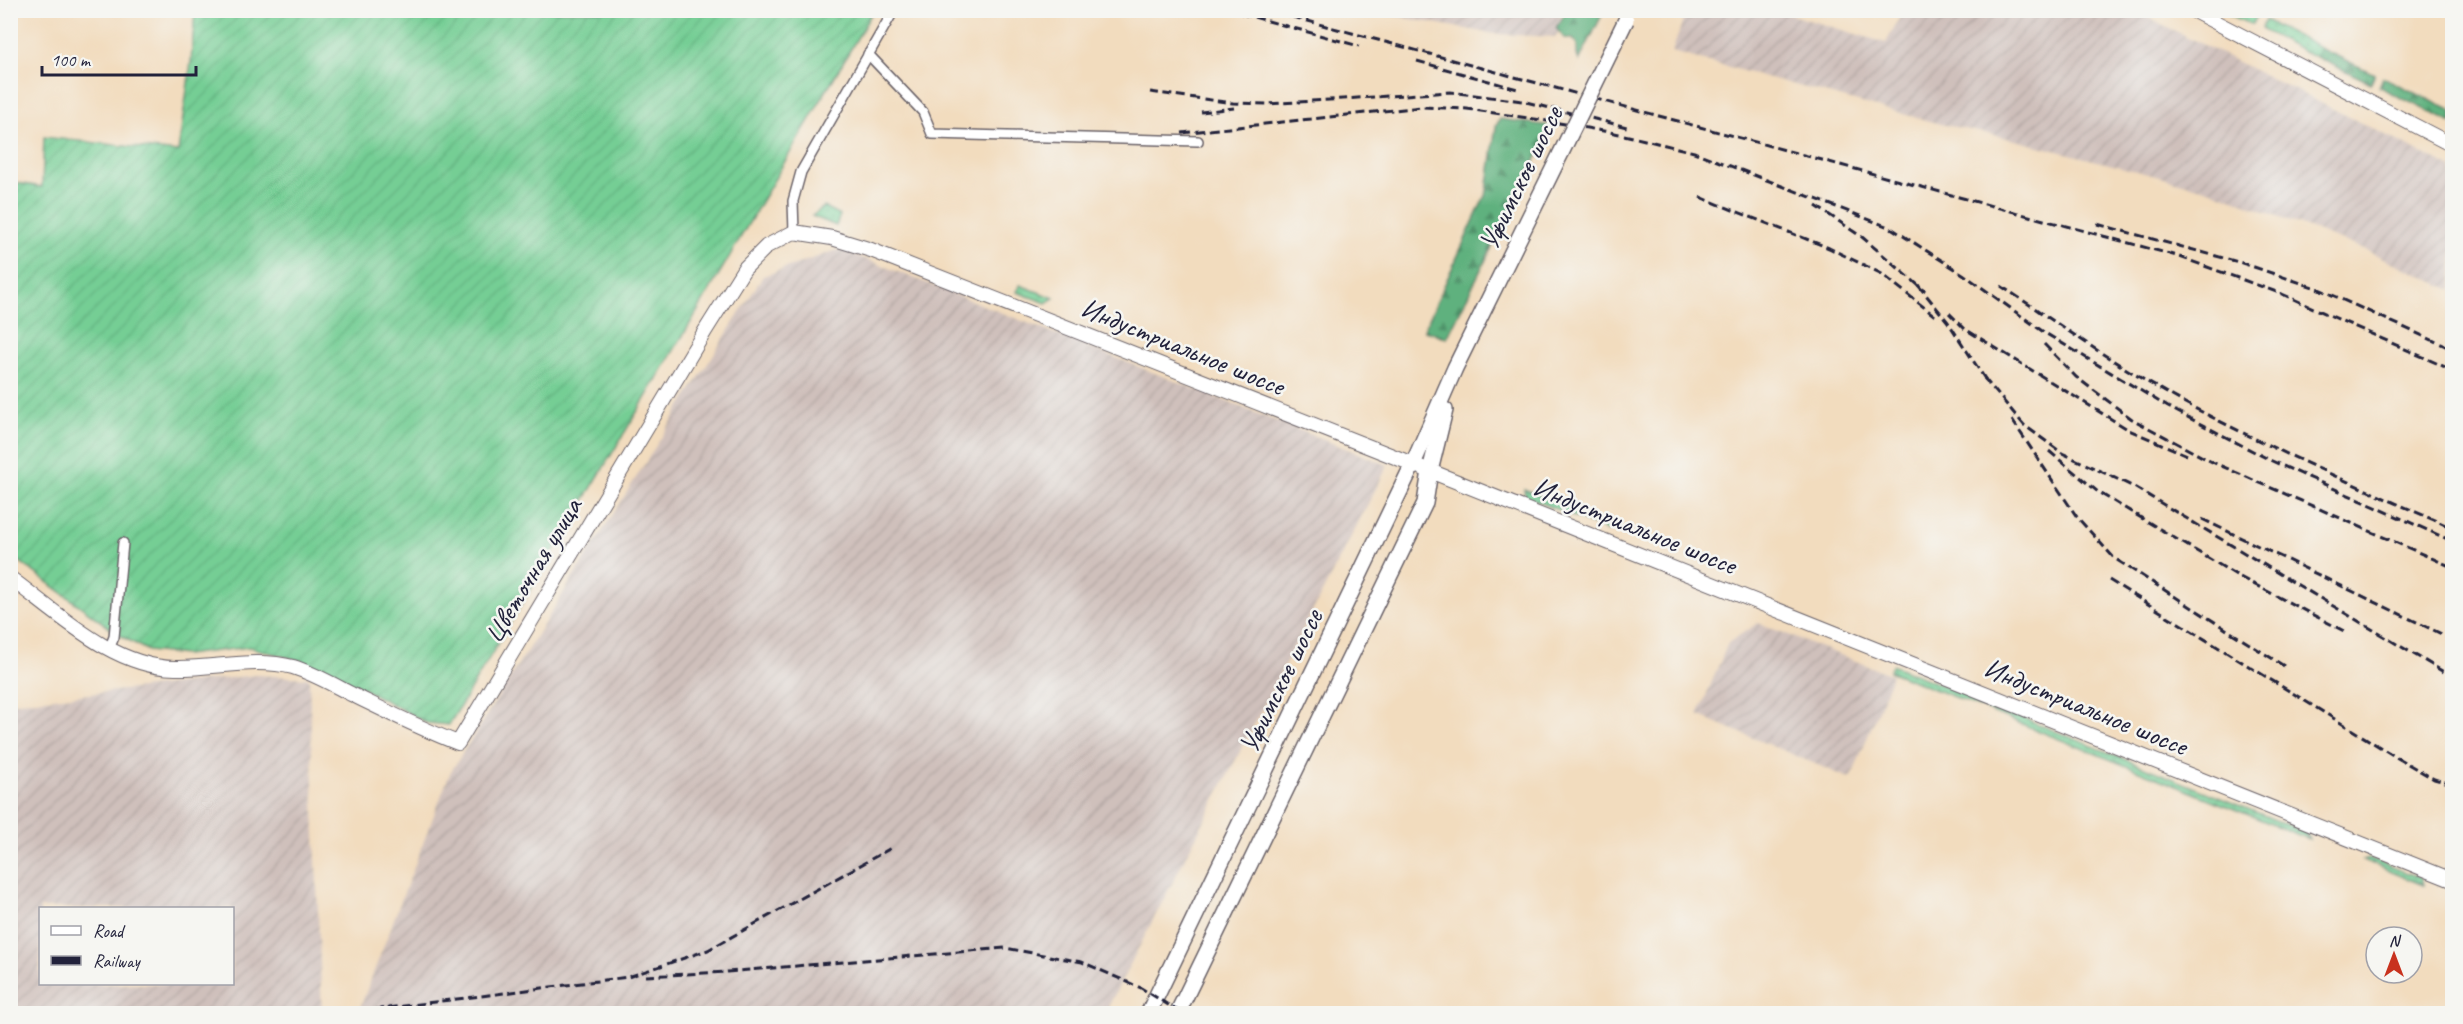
<svg xmlns="http://www.w3.org/2000/svg" width="2463" height="1024" viewBox="0 0 2463 1024" font-family="Caveat,sans-serif">
  <style>
    .industrial { fill: url(#industrial-furrows); fill-rule: evenodd }
    .grass { fill: url(#grass-dots); stroke: #4b7868; stroke-width: 1.5 }
    .forest { fill: url(#forest-firs); stroke: #406a5c; stroke-width: 1.5 }
    .garden { fill: url(#garden-furrows); stroke: #4b7868; stroke-width: 1.5 }
    .lines { fill: none; stroke-linecap: round; stroke-linejoin: round }
    .street-casing { stroke: #6b6369; stroke-width: 12 }
    .secondary-casing { stroke: #6b6369; stroke-width: 16 }
    .primary-casing { stroke: #6b6369; stroke-width: 18 }
    .street { stroke: #fff; stroke-width: 9 }
    .secondary { stroke: #fff; stroke-width: 14 }
    .primary { stroke: #fff; stroke-width: 15 }
    .tram { stroke: #22223b; stroke-width: 1.5 }
    .rail { stroke: #22223b; stroke-width: 3; stroke-dasharray: 9 4.5; stroke-linecap: butt }
    .primary-bridge-casing { stroke: #6b6369; stroke-width: 18; stroke-linecap: butt }
    .primary-bridge { stroke: #fff; stroke-width: 15 }
    .labels { text-anchor: middle; stroke-width: 5; stroke-linejoin: round; paint-order: stroke }
    .street-label { font-size: 28px; fill: #22223b; stroke: #f6f6f2 }
  </style>
  <defs>
    <pattern id="industrial-furrows" width="10" height="10" patternUnits="userSpaceOnUse" patternTransform="scale(1.5)"><rect width="10" height="10" fill="#cfc0bb"/><path d="M-1 1l2-2M0 10L10 0M9 11l2-2" fill="none" stroke="#b1a5a2"/></pattern>
    <pattern id="grass-dots" width="8" height="8" patternUnits="userSpaceOnUse" patternTransform="scale(1.5)"><rect width="8" height="8" fill="#74ce94"/><path d="M2 2h.1M6 6h.1" fill="none" stroke="#64b180" stroke-width="1.8" stroke-linecap="round"/></pattern>
    <pattern id="forest-firs" width="22" height="20" patternUnits="userSpaceOnUse" patternTransform="scale(1.5)"><rect width="22" height="20" fill="#5fb17e"/><path d="M5 1l3.5 6h-7zM16 11l3.5 6h-7z" fill="#4e9068"/></pattern>
    <pattern id="garden-furrows" width="10" height="10" patternUnits="userSpaceOnUse" patternTransform="scale(1.5)"><rect width="10" height="10" fill="#74ce94"/><path d="M-1 1l2-2M0 10L10 0M9 11l2-2" fill="none" stroke="#64b180"/></pattern>
  </defs>
  <rect width="100%" height="100%" fill="#f6f6f2"/>
  <filter id="ink" filterUnits="userSpaceOnUse"><feTurbulence type="fractalNoise" baseFrequency=".0167" numOctaves="2"/><feDisplacementMap in="SourceGraphic" scale="12" xChannelSelector="R" yChannelSelector="G"/><feConvolveMatrix kernelMatrix="1 2 1 2 8 2 1 2 1" color-interpolation-filters="sRGB"/></filter>
  <filter id="wash" filterUnits="userSpaceOnUse"><feTurbulence type="fractalNoise" baseFrequency=".008" numOctaves="4" result="noise"/><feDisplacementMap in="SourceGraphic" scale="24" xChannelSelector="R" yChannelSelector="G"/><feGaussianBlur stdDeviation="1.35" result="paint"/><feColorMatrix in="noise" values="0 0 0 0 0 0 0 0 0 0 0 0 0 0 0 0 0 1.4 0 .05"/><feComposite in="paint" operator="in"/></filter>
  <g filter="url(#wash)">
    <rect width="100%" height="100%" fill="#f2dcbe"/>
    <g class="industrial">
      <polygon points="1551,10 1563,17 1556,37 1494,34 1366,11"/>
      <polygon points="1687,10 1778,11 1886,43 1903,11 2135,11 2452,168 2452,290 2366,250 2210,190 2003,137 1940,124 1672,52"/>
      <polygon points="840,249 1388,465 1105,1013 358,1013 450,773 763,276"/>
      <polygon points="1758,623 1892,675 1851,779 1698,715 1728,643"/>
      <path d="M256 675 309 678 322 1013H11L10 703ZM40 908H232V984H40Z"/>
    </g>
    <g class="grass">
      <polygon points="2222,11 2247,11 2257,16 2253,24 2249,24"/>
      <polygon points="2265,20 2320,48 2316,57 2264,31 2262,27"/>
      <polygon points="824,207 840,215 836,226 812,216"/>
      <polygon points="1020,285 1054,298 1046,303 1017,292"/>
      <polygon points="1524,489 1615,527 1610,531 1606,530 1525,496"/>
      <polygon points="1892,665 2305,832 2309,839 1889,671"/>
      <polygon points="2369,858 2421,878 2423,885 2363,860"/>
    </g>
    <g class="forest">
      <polygon points="1566,11 1604,11 1579,61 1577,55 1577,44 1573,39 1564,38 1556,28"/>
      <polygon points="2320,48 2375,74 2371,83 2316,57"/>
      <polygon points="2383,77 2452,111 2452,123 2379,87"/>
      <polygon points="1500,119 1552,126 1447,338 1424,330 1487,191 1496,126"/>
    </g>
    <polygon class="garden" points="195,11 873,11 694,317 449,725 427,723 364,689 301,661 249,647 185,655 148,651 118,634 11,555 11,182 42,187 44,137 178,152 191,62"/>
  </g>
  <g filter="url(#ink)">
    <g class="lines">
      <defs>
        <g id="street">
          <polyline points="868,54 923,112 932,134 1198,141"/>
          <polyline points="794,232 793,201 801,172 894,10"/>
          <polyline points="109,649 114,637 123,543"/>
        </g>
        <g id="secondary">
          <polyline points="2192,10 2452,145"/>
          <path d="M10 578C59 614 113 667 175 668 214 669 254 657 293 667 313 673 332 684 351 694 386 711 421 729 458 743L705 331 744 269 767 246 794 232 832 238 871 250 1390 455 2452 880"/>
        </g>
        <g id="primary">
          <polyline points="1148,1014 1413,464 1455,368 1561,153"/>
          <polyline points="1177,1014 1425,503 1430,471 1445,410"/>
        </g>
      </defs>
      <use href="#street" class="street-casing"/>
      <use href="#secondary" class="secondary-casing"/>
      <use href="#primary" class="primary-casing"/>
      <use href="#street" class="street"/>
      <use href="#secondary" class="secondary"/>
      <use href="#primary" class="primary"/>
      <polyline class="tram" points="1840,10 1873,14 1882,10"/>
      <g class="rail">
        <polyline points="1228,10 1359,46"/>
        <polyline points="1267,10 2177,256 2282,294 2452,370"/>
        <polyline points="1417,61 1521,90"/>
        <polyline points="1150,92 1233,103 1267,104 1450,92 1522,101 1631,128"/>
        <polyline points="1201,112 1234,108"/>
        <polyline points="1182,133 1421,107 1467,109 1548,121 1620,134 1694,152 1891,228 1963,274 2045,333 2168,407 2272,461 2452,541"/>
        <polyline points="1700,197 1829,248 1882,274 1935,316"/>
        <polyline points="1816,206 1862,237 1925,291"/>
        <polyline points="2097,224 2242,263 2319,289 2452,349"/>
        <polyline points="1918,285 1948,322 1989,385"/>
        <path d="M2001 286C2055 321 2108 360 2165 392 2258 444 2356 485 2452 528"/>
        <polyline points="1949,313 1965,329 2129,430 2187,455"/>
        <polyline points="2044,344 2076,377 2132,419 2210,461 2452,567"/>
        <polyline points="1984,378 2024,425 2062,453 2134,487 2452,677"/>
        <polyline points="2012,420 2077,517 2114,558 2284,666"/>
        <polyline points="2049,451 2098,492 2238,576 2344,631"/>
        <polyline points="2202,519 2452,639"/>
        <polyline points="2109,580 2401,760 2434,779 2452,784"/>
        <polyline points="646,976 726,972 1005,948 1082,962 1141,988 1183,1014"/>
        <polyline points="307,1014 380,1009 628,977 708,950 891,848"/>
      </g>
      <defs>
        <polyline id="primary-bridge" points="1561,153 1626,20"/>
      </defs>
      <use href="#primary-bridge" class="primary-bridge-casing"/>
      <use href="#primary-bridge" class="primary-bridge"/>
    </g>
  </g>
  <g class="labels">
    <g class="street-label">
      <text transform="translate(1520 178) rotate(-64)" y="10">Уфимское шоссе</text>
      <text transform="translate(1183 346) rotate(22)" y="10">Индустриальное шоссе</text>
      <text transform="translate(1635 525) rotate(22)" y="10">Индустриальное шоссе</text>
      <text transform="translate(532 570) rotate(-59)" y="10">Цветочная улица</text>
      <text transform="translate(1280 681) rotate(-64)" y="10">Уфимское шоссе</text>
      <text transform="translate(2086 706) rotate(22)" y="10">Индустриальное шоссе</text>
    </g>
  </g>
  <rect width="2463" height="1024" fill="none" stroke="#f6f6f2" stroke-width="36"/>
  <rect x="39" y="907" width="195" height="78" fill="#f6f6f2" stroke="#a1a1a9" stroke-width="1.5"/>
  <rect x="51" y="926" width="30" height="9" fill="#ffffff" stroke="#a1a1a9" stroke-width="1.5"/>
  <text x="93" y="937" font-size="18" fill="#22223b">Road</text>
  <rect x="51" y="956" width="30" height="9" fill="#22223b" stroke="#a1a1a9" stroke-width="1.5"/>
  <text x="93" y="967" font-size="18" fill="#22223b">Railway</text>
  <g transform="translate(2394 955)"><circle r="28" fill="#f6f6f2" stroke="#a1a1a9" stroke-width="1.5"/>
  <path d="M0-4.5L10 22L0 15L-10 22Z" fill="#c8321e"/>
  <text y="-9" font-size="16" font-weight="bold" text-anchor="middle" fill="#22223b">N</text>
  </g>
  <path d="M42 66v9h154v-9" fill="none" stroke="#22223b" stroke-width="3"/>
  <text x="51" y="66" font-size="18" fill="#22223b" stroke="#f6f6f2" stroke-width="4.5" paint-order="stroke">100 m</text>
</svg>
